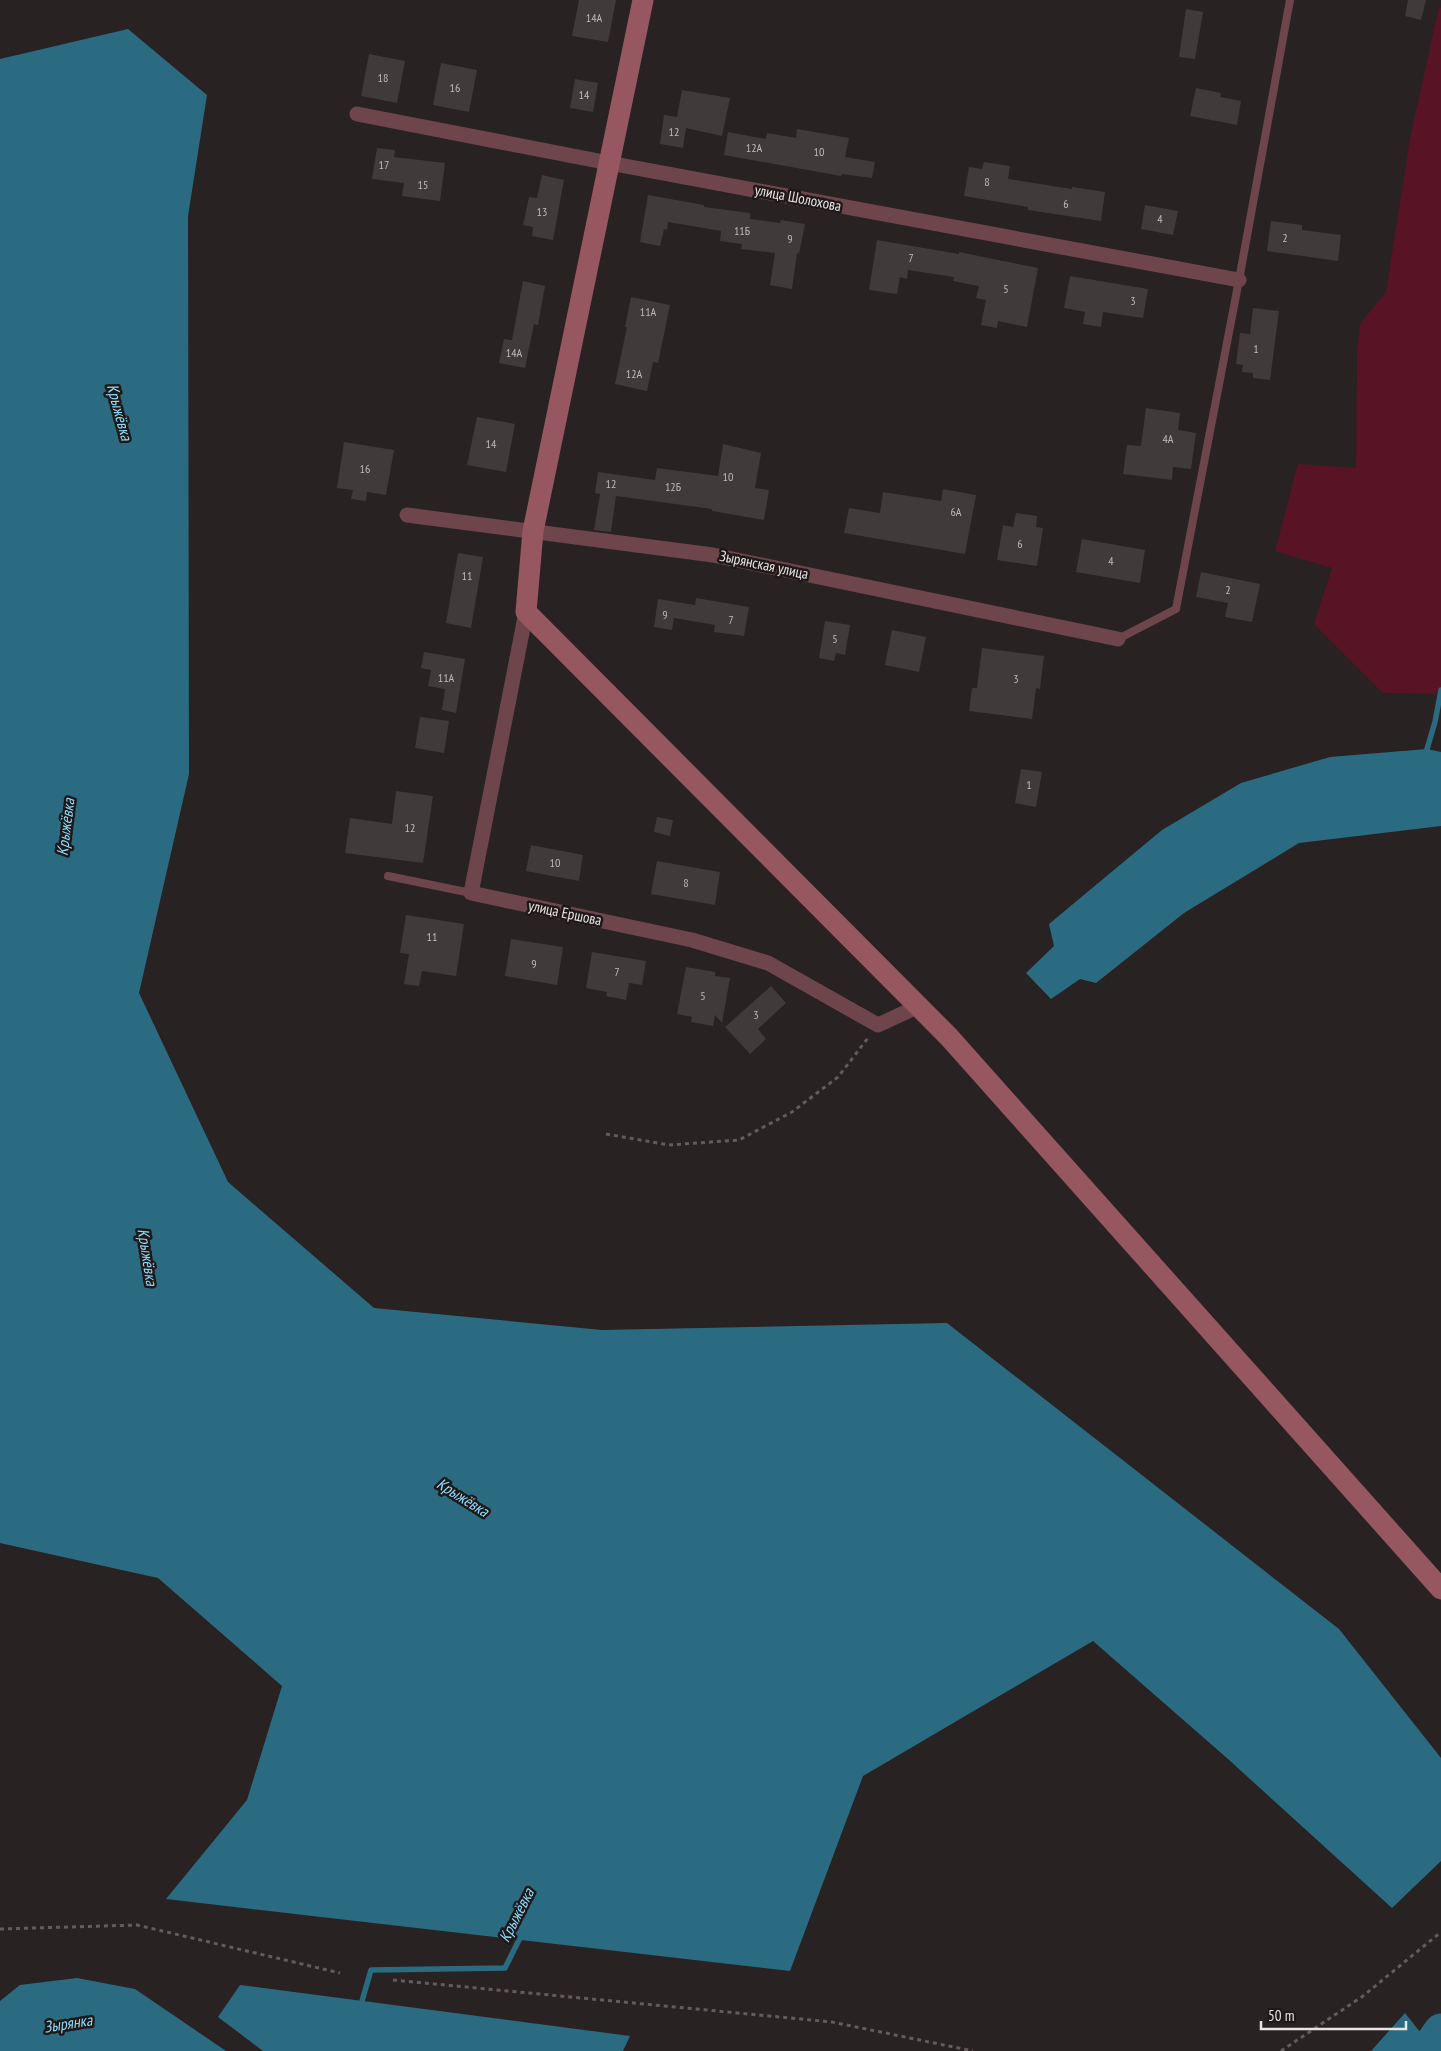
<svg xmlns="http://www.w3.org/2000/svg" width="1441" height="2051" viewBox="0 0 1441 2051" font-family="'PT Sans Narrow',sans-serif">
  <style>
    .green { fill: #581425 }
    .water { fill: #2b6b82 }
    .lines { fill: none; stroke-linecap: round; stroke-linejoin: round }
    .stream { stroke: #2b6b82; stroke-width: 5.5 }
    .river { stroke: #2b6b82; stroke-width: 35 }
    .building { fill: #413a3a }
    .path { stroke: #635c5d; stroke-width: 3; stroke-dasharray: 4 4; stroke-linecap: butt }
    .service { stroke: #6d454b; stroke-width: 8 }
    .minor { stroke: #6d454b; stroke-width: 15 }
    .secondary { stroke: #965761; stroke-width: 21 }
    .labels { text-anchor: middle; stroke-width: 5; stroke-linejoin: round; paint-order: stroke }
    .number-label { font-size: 12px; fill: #beb9ba }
    .street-label { font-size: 15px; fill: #e8e3e4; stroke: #1f1819 }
    .water-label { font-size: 16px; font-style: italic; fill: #8cdeff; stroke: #1f1819 }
  </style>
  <rect width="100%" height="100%" fill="#292222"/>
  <polygon class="green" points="1439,7 1441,8 1441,694 1383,693 1314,624 1332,568 1275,551 1298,464 1356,468 1357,354 1360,324 1386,292 1410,138"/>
  <g class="water">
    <polygon points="128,29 207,95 188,216 189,774 139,993 228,1182 374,1308 602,1330 947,1323 1339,1629 1441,1758 1441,1861 1392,1908 1228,1759 1093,1641 863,1776 790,1971 166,1899 247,1800 282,1686 158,1578 0,1543 0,59"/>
    <polygon points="1427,749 1441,752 1441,826 1299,843 1184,913 1096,983 1080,979 1051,999 1026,973 1054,946 1049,924 1162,830 1241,783 1330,757"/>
    <polygon points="77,1978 135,1989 226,2051 0,2051 0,2001 20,1985"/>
    <polygon points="240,1985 630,2036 623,2051 263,2051 218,2017"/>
    <polygon points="1405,2013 1435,2051 1371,2051"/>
  </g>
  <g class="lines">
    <g class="stream">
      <polyline points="1427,749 1435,722 1441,690"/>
      <polyline points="360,2008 371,1970 505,1968 522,1934"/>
    </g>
    <polyline class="river" points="1427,2051 1441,2031"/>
  </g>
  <g class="building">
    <polygon points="579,0 616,0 608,42 572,36"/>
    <polygon points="1408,0 1426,0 1421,20 1405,16"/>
    <polygon points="1186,9 1203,12 1195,59 1179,57"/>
    <polygon points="369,54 405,61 397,103 361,96"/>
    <polygon points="441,63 477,70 469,112 433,105"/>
    <polygon points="575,79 598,83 593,112 570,108"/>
    <polygon points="1196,88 1221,93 1220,97 1241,101 1237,125 1190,116"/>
    <polygon points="682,90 730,98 722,136 686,128 683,148 660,144 664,115 677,117"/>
    <polygon points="797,129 849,138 845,157 875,162 872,178 842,174 841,176 724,155 728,132 766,139 767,133 796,138"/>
    <polygon points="377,148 395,150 394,157 445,163 440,201 402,196 404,183 372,179"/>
    <polygon points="984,162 1010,166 1008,179 1072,189 1072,187 1105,192 1101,221 1028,210 1028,207 964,196 969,167 982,169"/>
    <polygon points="542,175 564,180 553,240 532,236 533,227 523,225 529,197 537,198"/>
    <polygon points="648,195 704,205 704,207 750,213 750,219 780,223 781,220 805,224 799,254 797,253 792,289 770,285 775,253 741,249 742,244 720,241 721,231 668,222 667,230 664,229 660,246 640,242"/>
    <polygon points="1145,205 1178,211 1173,235 1141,229"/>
    <polygon points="1271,221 1302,225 1302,230 1341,235 1338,261 1267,251"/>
    <polygon points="877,240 959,254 959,252 1038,268 1027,327 998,321 997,328 981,325 986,300 976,298 979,286 953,281 954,277 908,270 907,279 900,277 897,294 869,290"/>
    <polygon points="1070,276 1148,289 1143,318 1103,312 1101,327 1083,324 1085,312 1064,308"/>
    <polygon points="523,281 545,286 538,325 534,324 525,368 499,363 504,339 512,340"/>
    <polygon points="631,297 670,305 658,363 653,362 647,391 615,384 627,327 625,327"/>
    <polygon points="1253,308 1279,311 1270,380 1253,378 1253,373 1242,372 1243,365 1236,364 1240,333 1250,334"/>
    <polygon points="1146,408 1180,413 1178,430 1196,433 1191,469 1173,467 1172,480 1123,474 1127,445 1141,446"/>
    <polygon points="477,417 515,424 506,472 467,465"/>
    <polygon points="344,442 394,450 386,495 367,492 366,501 351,499 353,490 337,488"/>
    <polygon points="723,444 761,453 755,488 769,490 764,520 712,511 712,509 616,496 611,532 594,530 600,494 595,493 598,472 655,480 657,468 718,476"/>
    <polygon points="943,489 976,495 965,554 844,533 849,508 880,513 883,492 941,501"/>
    <polygon points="1016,513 1037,516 1036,527 1043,528 1037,566 997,560 1003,525 1013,527"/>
    <polygon points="1082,539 1145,550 1140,583 1076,572"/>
    <polygon points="458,553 483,557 471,628 446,623"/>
    <polygon points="1201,572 1260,584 1252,622 1225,617 1228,603 1196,597"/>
    <polygon points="696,598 749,607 744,636 714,632 715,625 674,618 672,630 654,627 658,599 695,605"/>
    <polygon points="825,621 850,625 845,655 836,653 834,661 819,658"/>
    <polygon points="892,630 926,637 919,672 885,665"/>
    <polygon points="982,648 1044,656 1040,689 1036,688 1032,719 969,711 972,688 977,688"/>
    <polygon points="424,652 465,659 456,713 442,710 445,689 428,686 431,670 421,668"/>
    <polygon points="420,717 449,721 444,753 415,748"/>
    <polygon points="1021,769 1042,772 1036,807 1015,803"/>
    <polygon points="396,791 433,796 423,863 345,853 350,818 392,824"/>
    <polygon points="657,817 673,820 670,836 654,832"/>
    <polygon points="531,845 583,855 579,881 526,871"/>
    <polygon points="657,861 720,872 715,905 651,894"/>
    <polygon points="406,915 464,924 456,976 422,971 419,986 404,984 409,954 400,953"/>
    <polygon points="511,939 563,947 557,985 505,976"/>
    <polygon points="592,952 646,961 642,985 629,983 626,1000 606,996 607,992 586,988"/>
    <polygon points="686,967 715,972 715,976 730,978 722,1023 715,1015 713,1026 691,1022 692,1017 677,1014"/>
    <polygon points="771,986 786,1003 758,1029 766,1039 750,1054 725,1027"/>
  </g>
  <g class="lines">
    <g class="path">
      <polyline points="606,1134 669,1145 739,1140 792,1112 838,1077 868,1038"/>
      <polyline points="0,1929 137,1925 340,1973"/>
      <polyline points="393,1980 832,2022 973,2051"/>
      <polyline points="1281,2051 1363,1996 1441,1932"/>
    </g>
    <g class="service">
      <polyline points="1118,639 1176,609 1239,280 1290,0"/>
      <polyline points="388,876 471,893"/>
    </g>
    <g class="minor">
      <polyline points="357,114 609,163 1239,280"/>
      <polyline points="407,515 713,555 1118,639"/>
      <polyline points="526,612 471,893 692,940 768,963 878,1025 919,1006"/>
    </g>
    <polyline class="secondary" points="643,0 533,531 526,612 949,1037 1441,1589"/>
  </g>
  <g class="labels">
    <g class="number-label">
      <text x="594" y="22">14А</text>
      <text x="383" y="82">18</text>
      <text x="455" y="92">16</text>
      <text x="584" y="99">14</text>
      <text x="674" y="136">12</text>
      <text x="754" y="152">12А</text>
      <text x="819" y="156">10</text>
      <text x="384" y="169">17</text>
      <text x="987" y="186">8</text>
      <text x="423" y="189">15</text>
      <text x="1066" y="208">6</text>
      <text x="542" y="216">13</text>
      <text x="1160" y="223">4</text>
      <text x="742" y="235">11Б</text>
      <text x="1285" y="242">2</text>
      <text x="790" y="243">9</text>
      <text x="911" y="262">7</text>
      <text x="1006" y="293">5</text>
      <text x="1133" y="305">3</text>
      <text x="648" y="316">11А</text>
      <text x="1256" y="353">1</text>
      <text x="514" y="357">14А</text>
      <text x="634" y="378">12А</text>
      <text x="1168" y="443">4А</text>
      <text x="491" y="448">14</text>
      <text x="365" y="473">16</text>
      <text x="728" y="481">10</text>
      <text x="611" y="488">12</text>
      <text x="673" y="491">12Б</text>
      <text x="956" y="516">6А</text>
      <text x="1020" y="548">6</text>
      <text x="1111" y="565">4</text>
      <text x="467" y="580">11</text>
      <text x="1228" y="594">2</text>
      <text x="665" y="619">9</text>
      <text x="731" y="624">7</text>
      <text x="835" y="643">5</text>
      <text x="446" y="682">11А</text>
      <text x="1016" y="683">3</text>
      <text x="1029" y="789">1</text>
      <text x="410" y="832">12</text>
      <text x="555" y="867">10</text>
      <text x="686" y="887">8</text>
      <text x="432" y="941">11</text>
      <text x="534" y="968">9</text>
      <text x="617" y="976">7</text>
      <text x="703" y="1000">5</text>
      <text x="756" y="1019">3</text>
    </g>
    <g class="street-label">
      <text transform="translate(798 198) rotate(11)" y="5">улица Шолохова</text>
      <text transform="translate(764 565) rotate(12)" y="5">Зырянская улица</text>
      <text transform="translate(565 913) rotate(12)" y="5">улица Ершова</text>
    </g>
    <g class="water-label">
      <text transform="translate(120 412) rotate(75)" y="6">Крыжёвка</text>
      <text transform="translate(65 827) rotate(-83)" y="6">Крыжёвка</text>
      <text transform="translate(148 1257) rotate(81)" y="6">Крыжёвка</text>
      <text transform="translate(463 1497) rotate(32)" y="6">Крыжёвка</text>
      <text transform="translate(516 1915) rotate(-63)" y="6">Крыжёвка</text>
      <text transform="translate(68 2023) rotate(-9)" y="6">Зырянка</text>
    </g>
  </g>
  <path d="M1261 2021v8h145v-8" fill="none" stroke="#e8e3e4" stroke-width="2.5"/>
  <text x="1268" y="2021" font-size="15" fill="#e8e3e4" stroke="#1f1819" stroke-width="4" paint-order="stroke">50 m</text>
</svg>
